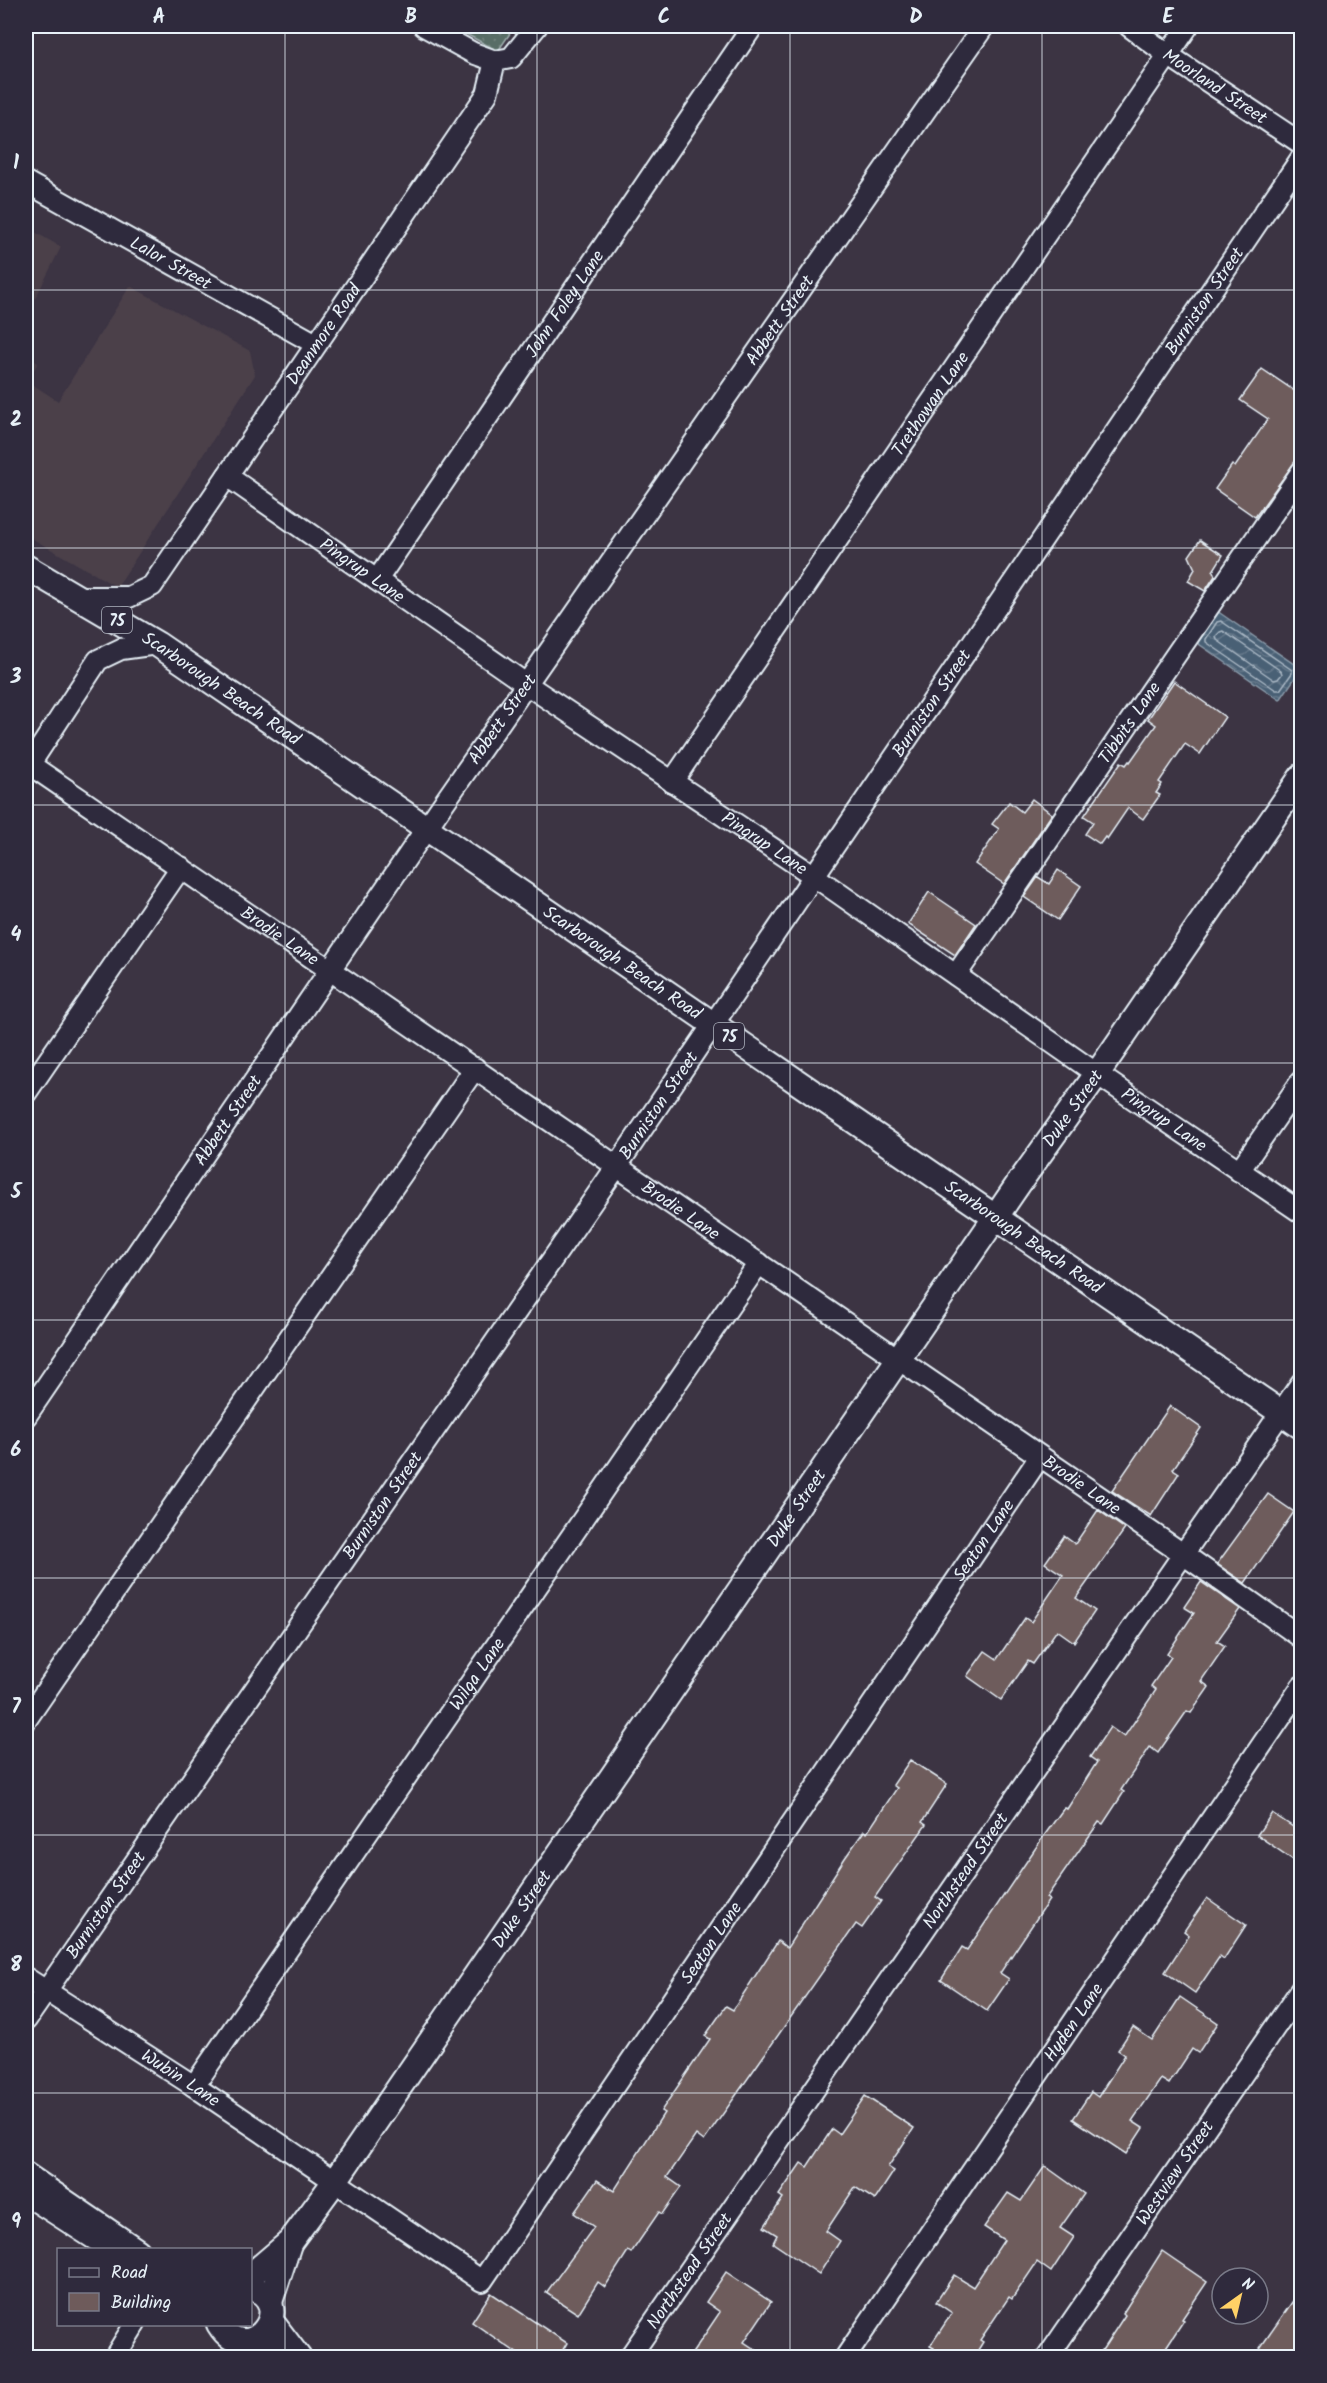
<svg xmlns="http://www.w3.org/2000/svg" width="1327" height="2383" viewBox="0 0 1327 2383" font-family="Kalam,sans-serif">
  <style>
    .built { fill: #4b404a }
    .park { fill: url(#park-dots); stroke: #a0afaf; stroke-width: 1.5 }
    .water { fill: url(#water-waves); stroke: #899aa9; stroke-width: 1.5 }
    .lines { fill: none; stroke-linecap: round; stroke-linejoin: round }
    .shore { stroke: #a9b7c4; stroke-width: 1.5 }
    .building { fill: #6e5b5b; stroke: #e8f1f8; stroke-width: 1.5 }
    .minor-casing { stroke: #e8f1f8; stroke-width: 24 }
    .major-casing { stroke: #e8f1f8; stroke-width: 28 }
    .minor { stroke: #2f2a3d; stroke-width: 20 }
    .major { stroke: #2f2a3d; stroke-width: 24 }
    .grid { fill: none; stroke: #e8f1f8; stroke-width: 1.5; stroke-opacity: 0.55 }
    .labels { text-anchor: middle; stroke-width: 4.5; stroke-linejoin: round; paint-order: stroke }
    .shield { fill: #2f2a3d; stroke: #b0b5c0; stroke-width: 1.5 }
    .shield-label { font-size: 16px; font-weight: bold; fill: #e8f1f8 }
    .street-label { font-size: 18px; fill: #e8f1f8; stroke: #2f2a3d }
    .neatline { fill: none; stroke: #e8f1f8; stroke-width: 2 }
    .grid-label { font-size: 20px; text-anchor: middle; font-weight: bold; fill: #e8f1f8 }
  </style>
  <defs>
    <pattern id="park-dots" width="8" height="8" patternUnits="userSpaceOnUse" patternTransform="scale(1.5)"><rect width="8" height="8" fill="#596d66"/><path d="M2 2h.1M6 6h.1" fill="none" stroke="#71827d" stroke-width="1.8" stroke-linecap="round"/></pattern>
    <pattern id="water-waves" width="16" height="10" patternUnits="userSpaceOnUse" patternTransform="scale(1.5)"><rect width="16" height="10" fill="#4a6075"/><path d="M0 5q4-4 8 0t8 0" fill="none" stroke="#647789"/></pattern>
  </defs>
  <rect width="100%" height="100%" fill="#3c3443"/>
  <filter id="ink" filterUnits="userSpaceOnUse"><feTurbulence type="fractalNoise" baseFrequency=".0167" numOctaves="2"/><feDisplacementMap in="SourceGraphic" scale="12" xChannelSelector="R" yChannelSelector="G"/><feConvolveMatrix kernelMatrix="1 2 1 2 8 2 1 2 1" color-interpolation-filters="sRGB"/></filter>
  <g filter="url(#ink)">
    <g class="built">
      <polygon points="26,227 61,247 26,317"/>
      <polygon points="130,286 250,351 255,375 117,587 26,535 26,355 38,363 27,381 58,401"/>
    </g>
    <polygon class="park" points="451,26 515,26 498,51"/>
    <polygon class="water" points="1217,611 1301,669 1280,700 1196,642"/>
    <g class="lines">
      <g class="shore">
        <polygon points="1221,621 1292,670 1292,673 1280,690 1276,690 1206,642 1206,639 1217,622"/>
        <polygon points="1223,631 1281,671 1282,674 1278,679 1274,680 1217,640 1216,636 1220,632"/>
      </g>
    </g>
    <g class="building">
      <polygon points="1262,369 1302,396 1302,452 1255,517 1215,489 1232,465 1235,467 1268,419 1240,400"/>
      <polygon points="1200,540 1223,555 1213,571 1215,576 1205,591 1188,581 1195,569 1189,556"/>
      <polygon points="1174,681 1225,717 1200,754 1185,744 1159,782 1162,784 1156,793 1160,795 1143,819 1128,808 1107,839 1105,837 1100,844 1085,834 1093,822 1084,816 1121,762 1126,765 1129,761 1130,762 1156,725 1148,719"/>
      <polygon points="1032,799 1052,814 1004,884 975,864 999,829 992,824 1009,802 1022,812"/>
      <polygon points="1058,870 1081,886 1058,920 1024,897 1038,877 1049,884"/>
      <polygon points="929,892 976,924 955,955 908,924"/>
      <polygon points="1170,1406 1201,1428 1173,1469 1179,1473 1151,1516 1112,1491"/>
      <polygon points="1268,1494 1294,1512 1245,1583 1217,1564"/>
      <polygon points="1098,1510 1125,1529 1076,1598 1095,1611 1074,1642 1057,1630 1033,1664 1028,1661 1001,1700 967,1676 985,1651 997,1659 1025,1618 1031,1622 1063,1575 1045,1563 1064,1536 1075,1544"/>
      <polygon points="1201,1582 1240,1609 1217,1641 1225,1646 1201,1681 1209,1687 1191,1713 1187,1711 1158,1753 1150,1747 1121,1790 1124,1792 1103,1824 1099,1822 1046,1898 1049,1900 1000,1973 1009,1979 987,2011 941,1980 962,1947 967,1950 1041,1840 1064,1808 1067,1809 1097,1762 1090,1757 1110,1727 1124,1737 1156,1690 1151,1686 1171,1657 1167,1654 1194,1613 1184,1607"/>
      <polygon points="910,1760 947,1784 922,1822 926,1825 875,1897 881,1901 862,1928 856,1924 704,2141 696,2135 667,2177 681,2187 662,2214 659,2212 631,2253 628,2251 605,2287 598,2282 578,2314 546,2293 594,2227 574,2213 597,2180 614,2191 664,2113 661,2111 710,2039 705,2036 726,2006 733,2010 778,1941 787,1948 845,1858 864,1831 867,1833 897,1788 893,1785"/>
      <polygon points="1272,1813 1302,1833 1302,1866 1257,1835"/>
      <polygon points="1207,1898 1246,1925 1224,1959 1220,1956 1195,1993 1165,1972 1189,1935 1184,1931"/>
      <polygon points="1180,1997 1218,2023 1198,2053 1192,2049 1169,2084 1161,2079 1132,2121 1143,2128 1126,2154 1073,2119 1091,2092 1098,2097 1125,2055 1118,2050 1133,2027 1152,2040"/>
      <polygon points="865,2096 914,2128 888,2167 894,2171 875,2200 855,2187 826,2231 840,2241 819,2274 773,2243 777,2235 764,2227 783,2198 779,2195 801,2163 807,2167 832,2129 839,2134"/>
      <polygon points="1045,2166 1084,2194 1060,2228 1074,2237 1051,2272 1037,2262 1012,2299 1009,2297 980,2340 983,2342 973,2358 928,2358 934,2348 930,2346 952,2313 936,2302 954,2275 973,2287 1004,2240 984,2227 1008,2193 1021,2201"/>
      <polygon points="1162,2251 1207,2282 1182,2319 1184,2320 1159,2358 1097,2358 1125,2315 1123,2313"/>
      <polygon points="726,2272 771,2302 744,2342 768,2358 689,2358 720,2312 706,2302"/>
      <polygon points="1302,2288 1302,2358 1274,2358 1260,2348"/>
      <polygon points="491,2293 567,2343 558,2358 524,2358 472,2322"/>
    </g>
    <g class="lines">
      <defs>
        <g id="minor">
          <polyline points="424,26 473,53 495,61"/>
          <path id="s1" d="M1129 26 1168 55 1302 144"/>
          <polyline points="495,61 511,58 537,26"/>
          <path id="s2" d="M26 182 316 344"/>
          <path id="s3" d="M227 476 526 684 814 876 1097 1074 1302 1213"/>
          <path id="s4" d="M377 580 753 26"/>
          <path id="s5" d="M78 597H129L152 586 487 94 495 61"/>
          <path id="s6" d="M29 764 1183 1554 1302 1638"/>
          <polyline points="26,770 98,660 121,649 157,644"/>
          <path id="s7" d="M672 782 1188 26"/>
          <path id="s8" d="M956 975 1302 471"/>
          <polyline points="26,1093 181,867"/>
          <polyline points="1239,1171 1302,1080"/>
          <path id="s9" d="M26 1416 441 807 984 26"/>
          <polyline points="26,1720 475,1068"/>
          <path id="s10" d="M26 1978 194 2086 482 2281 1039 1458"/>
          <path id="s11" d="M26 2020 617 1166 1302 157"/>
          <path id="s12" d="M194 2086 759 1263"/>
          <polyline points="26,2173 139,2250"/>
          <polyline points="26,2195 111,2250"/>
          <polyline points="114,2358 135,2324"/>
          <path id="s13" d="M629 2358 1302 1382"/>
          <path id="s14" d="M845 2358 1302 1686"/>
          <path id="s15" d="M1047 2358 1302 1988"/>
        </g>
        <g id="major">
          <path id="s16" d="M26 567 157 644 1302 1427"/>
          <path id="s17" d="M250 2276 290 2242 335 2181 1019 1183 1097 1074 1302 776"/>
          <polyline points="270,2302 289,2244"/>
          <polyline points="271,2321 299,2358"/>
          <path d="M219 2324C249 2373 301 2303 250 2287"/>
          <polyline points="246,2341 263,2349 271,2358"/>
        </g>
      </defs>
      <use href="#minor" class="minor-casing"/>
      <use href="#major" class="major-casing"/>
      <use href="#minor" class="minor"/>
      <use href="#major" class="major"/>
    </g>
  </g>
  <path class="grid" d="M285 26V2358M537 26V2358M790 26V2358M1042 26V2358M26 290H1302M26 548H1302M26 805H1302M26 1063H1302M26 1320H1302M26 1578H1302M26 1835H1302M26 2093H1302"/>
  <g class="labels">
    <g class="shield">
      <rect x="102" y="607" width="30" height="26" rx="4.5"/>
      <rect x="714" y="1023" width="30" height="26" rx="4.5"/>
    </g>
    <g class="shield-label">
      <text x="117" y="626">75</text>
      <text x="729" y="1042">75</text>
    </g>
    <g class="street-label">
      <text dy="6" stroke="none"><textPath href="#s1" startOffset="105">Moorland Street</textPath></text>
      <text dy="6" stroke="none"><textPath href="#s2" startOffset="166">Lalor Street</textPath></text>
      <text dy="6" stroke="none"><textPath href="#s11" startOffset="2084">Burniston Street</textPath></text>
      <text dy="6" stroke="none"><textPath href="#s4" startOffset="334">John Foley Lane</textPath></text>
      <text dy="6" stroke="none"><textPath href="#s9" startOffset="1330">Abbett Street</textPath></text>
      <text dy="6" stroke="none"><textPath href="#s5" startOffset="381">Deanmore Road</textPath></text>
      <text dy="6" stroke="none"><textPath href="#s7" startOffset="458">Trethowan Lane</textPath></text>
      <text dy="6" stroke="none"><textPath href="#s3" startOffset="165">Pingrup Lane</textPath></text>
      <text dy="6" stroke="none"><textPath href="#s16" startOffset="230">Scarborough Beach Road</textPath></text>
      <text dy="6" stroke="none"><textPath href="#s11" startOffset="1598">Burniston Street</textPath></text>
      <text dy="6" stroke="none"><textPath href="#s9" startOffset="844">Abbett Street</textPath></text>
      <text dy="6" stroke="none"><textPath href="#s8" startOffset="306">Tibbits Lane</textPath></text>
      <text dy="6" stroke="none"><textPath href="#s3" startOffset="651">Pingrup Lane</textPath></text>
      <text dy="6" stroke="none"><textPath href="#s6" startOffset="304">Brodie Lane</textPath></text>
      <text dy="6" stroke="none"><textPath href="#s16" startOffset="716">Scarborough Beach Road</textPath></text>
      <text dy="6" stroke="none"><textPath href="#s11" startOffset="1112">Burniston Street</textPath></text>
      <text dy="6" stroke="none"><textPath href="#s17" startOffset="1430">Duke Street</textPath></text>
      <text dy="6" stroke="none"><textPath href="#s9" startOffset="358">Abbett Street</textPath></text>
      <text dy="6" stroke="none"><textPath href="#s3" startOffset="1137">Pingrup Lane</textPath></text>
      <text dy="6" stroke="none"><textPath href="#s6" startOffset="790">Brodie Lane</textPath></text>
      <text dy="6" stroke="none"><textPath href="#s16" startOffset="1202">Scarborough Beach Road</textPath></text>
      <text dy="6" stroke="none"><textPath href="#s6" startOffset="1276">Brodie Lane</textPath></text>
      <text dy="6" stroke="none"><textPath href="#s11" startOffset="626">Burniston Street</textPath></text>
      <text dy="6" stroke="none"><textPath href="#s17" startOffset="944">Duke Street</textPath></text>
      <text dy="6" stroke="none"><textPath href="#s10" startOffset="1442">Seaton Lane</textPath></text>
      <text dy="6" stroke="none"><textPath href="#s12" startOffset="500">Wilga Lane</textPath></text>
      <text dy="6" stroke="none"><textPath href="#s13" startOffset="592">Northstead Street</textPath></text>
      <text dy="6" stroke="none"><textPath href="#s11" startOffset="140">Burniston Street</textPath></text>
      <text dy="6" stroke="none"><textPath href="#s17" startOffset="458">Duke Street</textPath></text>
      <text dy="6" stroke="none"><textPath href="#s10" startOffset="956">Seaton Lane</textPath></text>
      <text dy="6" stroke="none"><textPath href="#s14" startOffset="406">Hyden Lane</textPath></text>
      <text dy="6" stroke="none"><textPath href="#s10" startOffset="184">Wubin Lane</textPath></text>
      <text dy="6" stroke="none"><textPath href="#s15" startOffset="225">Westview Street</textPath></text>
      <text dy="6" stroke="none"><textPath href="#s13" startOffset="106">Northstead Street</textPath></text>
    </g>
  </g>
  <rect width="1327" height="2383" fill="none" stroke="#2f2a3d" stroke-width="66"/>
  <rect x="57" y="2248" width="195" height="78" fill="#2f2a3d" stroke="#797a88" stroke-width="1.5"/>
  <rect x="69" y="2268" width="30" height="9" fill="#2f2a3d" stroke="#797a88" stroke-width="1.5"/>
  <text x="111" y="2278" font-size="18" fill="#e8f1f8">Road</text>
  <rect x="69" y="2293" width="30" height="18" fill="#6e5b5b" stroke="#797a88" stroke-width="1.5"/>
  <text x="111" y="2308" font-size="18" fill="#e8f1f8">Building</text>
  <g transform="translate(1240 2296) rotate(34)"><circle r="28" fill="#2f2a3d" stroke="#797a88" stroke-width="1.5"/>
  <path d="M0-4.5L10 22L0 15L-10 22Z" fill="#ffd166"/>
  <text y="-9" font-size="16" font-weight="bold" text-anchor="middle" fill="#e8f1f8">N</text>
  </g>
  <rect x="33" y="33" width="1261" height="2317" class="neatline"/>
  <g class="grid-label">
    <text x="159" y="23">A</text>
    <text x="411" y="23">B</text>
    <text x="664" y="23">C</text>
    <text x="916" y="23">D</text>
    <text x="1168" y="23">E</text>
    <text x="16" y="169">1</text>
    <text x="16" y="426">2</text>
    <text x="16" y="683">3</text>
    <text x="16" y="941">4</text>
    <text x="16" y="1198">5</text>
    <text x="16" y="1456">6</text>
    <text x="16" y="1713">7</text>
    <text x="16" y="1971">8</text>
    <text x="16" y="2228">9</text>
  </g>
</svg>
